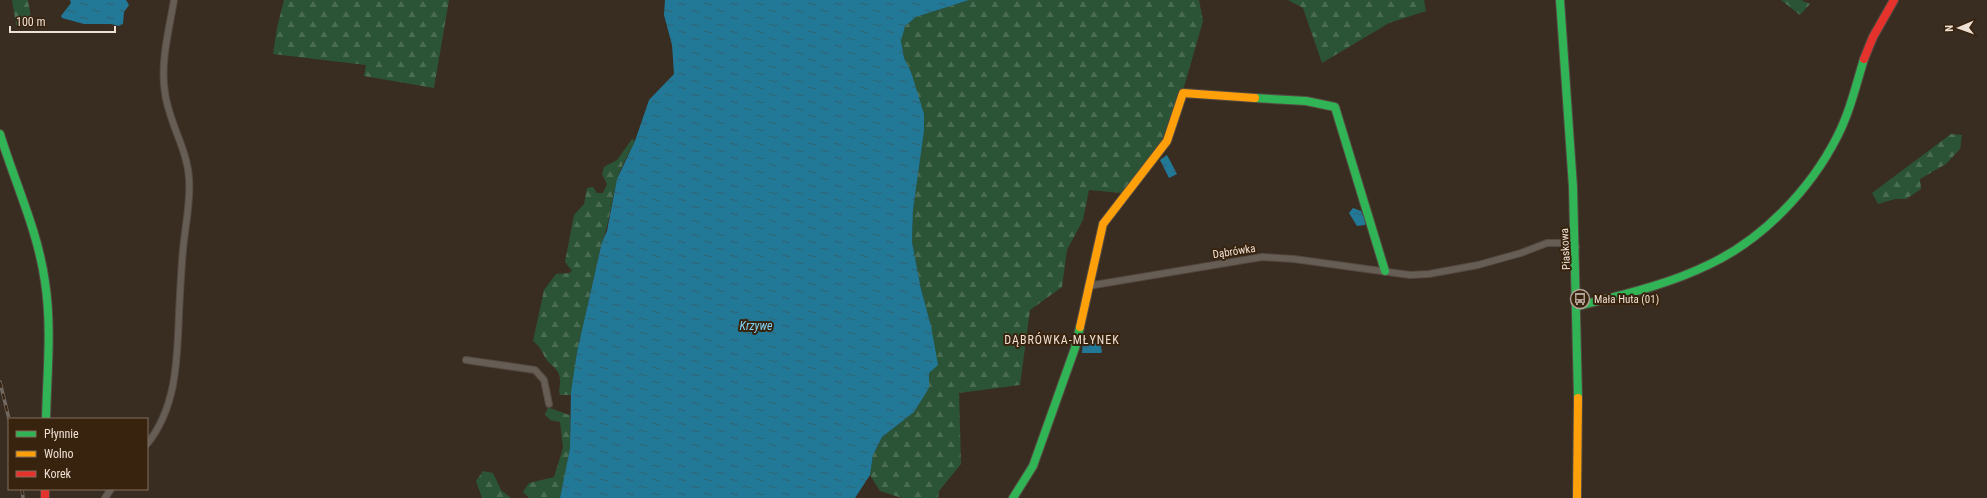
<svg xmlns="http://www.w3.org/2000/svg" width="1987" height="498" viewBox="0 0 1987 498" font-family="'Roboto Condensed',sans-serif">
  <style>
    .forest { fill: url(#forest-firs) }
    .water { fill: url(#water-ripples) }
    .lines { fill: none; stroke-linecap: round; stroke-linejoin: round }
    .street-casing { stroke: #554a41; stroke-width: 8 }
    .fast-casing { stroke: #554a41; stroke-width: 10 }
    .slow-casing { stroke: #554a41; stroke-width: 10 }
    .jam-casing { stroke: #554a41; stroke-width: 10 }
    .street { stroke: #665d55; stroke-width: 6 }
    .fast { stroke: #30b455; stroke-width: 8 }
    .slow { stroke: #ff9f0a; stroke-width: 8 }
    .jam { stroke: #e5322d; stroke-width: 8 }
    .rail-casing { stroke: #716861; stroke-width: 3.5 }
    .rail { stroke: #38230e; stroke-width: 2; stroke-dasharray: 6; stroke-linecap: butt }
    .labels { text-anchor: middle; stroke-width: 4; stroke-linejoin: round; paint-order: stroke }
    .street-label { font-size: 11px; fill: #efe0d4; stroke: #38230e }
    .poi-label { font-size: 11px; fill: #efe0d4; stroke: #38230e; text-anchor: start }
    .water-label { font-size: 12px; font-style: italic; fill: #82d2f5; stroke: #38230e }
    .neighbourhood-label { font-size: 12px; letter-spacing: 1px; fill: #efe0d4; stroke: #38230e }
  </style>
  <defs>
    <pattern id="forest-firs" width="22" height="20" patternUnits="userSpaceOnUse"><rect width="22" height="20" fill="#2b5437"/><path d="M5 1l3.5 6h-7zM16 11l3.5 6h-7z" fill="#4a6c53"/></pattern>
    <pattern id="water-ripples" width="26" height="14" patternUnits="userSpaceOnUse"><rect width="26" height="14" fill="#227997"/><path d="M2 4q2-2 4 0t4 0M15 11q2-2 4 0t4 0" fill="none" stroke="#336170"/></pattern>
  </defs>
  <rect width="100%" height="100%" fill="#392d22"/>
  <g class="forest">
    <polygon points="12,0 28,0 32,23 27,27 16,25"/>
    <polygon points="284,0 449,0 434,88 364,76 366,65 273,54 277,28"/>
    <polygon points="969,0 1199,0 1203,21 1184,87 1181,89 1160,145 1122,193 1089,190 1083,220 1067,250 1062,287 1030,310 1020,385 959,393 961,464 939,491 938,498 902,498 880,491 870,475 873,455 882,437 914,412 929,388 929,373 933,368 931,326 921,289 912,242 913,210 924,130 911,72 904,58 901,41 902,32 905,26 916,17"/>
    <polygon points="1288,0 1424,0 1426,11 1389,23 1322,63 1303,8"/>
    <polygon points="1781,0 1801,0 1810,4 1800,15"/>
    <polygon points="1951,134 1962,135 1960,149 1946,164 1920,179 1921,189 1906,199 1895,199 1878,204 1872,193"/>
    <path d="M632 139 635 141C629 154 620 167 617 181 611 201 610 222 602 242L577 352 571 395H560C558 389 561 385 560 379 559 368 551 366 546 359 541 351 542 348 533 341L544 290 556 274 569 273 572 271 565 262 574 215 584 204 587 188 593 187 597 193H603L607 184 602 174 604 167 617 160Z"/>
    <path d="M548 408C556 409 562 413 570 415V448L560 498H529L523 492 529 483 554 477 563 448 560 422 550 420 545 414Z"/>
    <polygon points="483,471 493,473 501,490 511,498 482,498 476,481"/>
  </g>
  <g class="water">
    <polygon points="70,0 126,0 129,5 124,12 123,24 119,26 111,24 84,24 62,18 61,16 71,3"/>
    <polygon points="665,0 969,0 916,17 905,26 901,41 904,58 911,72 924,114 924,131 913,210 912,242 921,289 931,326 938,365 929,373 929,388 914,412 882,437 873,455 870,475 855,498 560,498 570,448 571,392 577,352 602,242 607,231 617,179 635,141 649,100 674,74 672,45 664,15"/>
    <polygon points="1167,155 1177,174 1169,178 1160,160"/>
    <polygon points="1353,208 1361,211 1366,222 1365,225 1357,226 1349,213"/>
    <polygon points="1083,342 1100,343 1102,352 1101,353 1082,353"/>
  </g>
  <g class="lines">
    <defs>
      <g id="street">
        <polyline points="1088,286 1262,257 1294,259 1410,275 1429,274 1478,265 1521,253 1547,243 1562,243 1576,247"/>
        <polyline points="466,360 535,370 544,380 549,404"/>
        <path d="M147 444C177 407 177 359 179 314 180 293 181 271 183 250 185 226 191 202 189 178 187 148 169 123 165 93 160 63 169 30 174 0"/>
        <polyline points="105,498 111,489"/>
      </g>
      <g id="fast">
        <polyline points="1560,0 1573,187 1578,398"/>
        <polyline points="1255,98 1306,101 1335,107 1385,271"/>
        <path d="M0 134C15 183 38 231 45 282 52 327 47 374 46 419"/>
        <path d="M1578 306C1622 295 1667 285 1708 265 1762 240 1810 190 1837 137 1850 112 1856 85 1864 59"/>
        <polyline points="1013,498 1033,466 1075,348 1080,327"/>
      </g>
      <g id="slow">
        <polyline points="1080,327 1103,224 1167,141 1183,93 1255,98"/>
        <polyline points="1577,498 1578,398"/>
      </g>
      <g id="jam">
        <polyline points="1864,59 1873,37 1894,0"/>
        <polyline points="45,489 45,498"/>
      </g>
    </defs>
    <use href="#street" class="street-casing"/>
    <use href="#fast" class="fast-casing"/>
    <use href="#slow" class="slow-casing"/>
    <use href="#jam" class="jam-casing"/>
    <use href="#street" class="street"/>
    <use href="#fast" class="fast"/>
    <use href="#slow" class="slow"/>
    <use href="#jam" class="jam"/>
    <defs>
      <g id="rail">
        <polyline points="0,382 9,419"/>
        <polyline points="22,489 23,498"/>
      </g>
    </defs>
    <use href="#rail" class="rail-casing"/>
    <use href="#rail" class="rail"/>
  </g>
  <defs>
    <symbol id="bus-ring" viewBox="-11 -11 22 22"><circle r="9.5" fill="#38230e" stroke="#afa196" stroke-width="1.5"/><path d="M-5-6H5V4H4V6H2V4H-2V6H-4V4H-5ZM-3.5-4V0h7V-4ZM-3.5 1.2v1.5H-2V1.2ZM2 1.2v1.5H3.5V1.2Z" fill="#afa196"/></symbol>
  </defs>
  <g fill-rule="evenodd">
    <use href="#bus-ring" x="1569" y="288" width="22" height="22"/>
  </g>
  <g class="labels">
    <g class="street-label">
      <text transform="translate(1565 249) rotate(-93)" y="4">Piaskowa</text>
      <text transform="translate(1234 251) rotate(-9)" y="4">Dąbrówka</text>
    </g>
    <g class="poi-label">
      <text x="1594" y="303">Mała Huta (01)</text>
    </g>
    <g class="water-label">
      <text x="756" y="330">Krzywe</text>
    </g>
    <g class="neighbourhood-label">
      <text x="1062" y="344">DĄBRÓWKA-MŁYNEK</text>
    </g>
  </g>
  <rect x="8" y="418" width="140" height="72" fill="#38230e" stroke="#816f5d"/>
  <rect x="16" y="431" width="20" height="6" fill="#30b455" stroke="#816f5d"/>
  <text x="44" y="438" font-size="12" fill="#efe0d4">Płynnie</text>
  <rect x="16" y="451" width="20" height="6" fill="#ff9f0a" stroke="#816f5d"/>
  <text x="44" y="458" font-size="12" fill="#efe0d4">Wolno</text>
  <rect x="16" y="471" width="20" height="6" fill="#e5322d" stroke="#816f5d"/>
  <text x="44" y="478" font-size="12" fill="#efe0d4">Korek</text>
  <g transform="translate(1959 28) rotate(268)" stroke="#38230e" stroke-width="3" paint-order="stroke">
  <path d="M0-3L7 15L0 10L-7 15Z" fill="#efe0d4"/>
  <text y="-6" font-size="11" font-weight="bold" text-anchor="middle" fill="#efe0d4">N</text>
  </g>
  <path d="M10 26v6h105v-6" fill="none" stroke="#efe0d4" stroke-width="2"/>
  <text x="16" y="26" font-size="12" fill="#efe0d4" stroke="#38230e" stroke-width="3" paint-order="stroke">100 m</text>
</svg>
